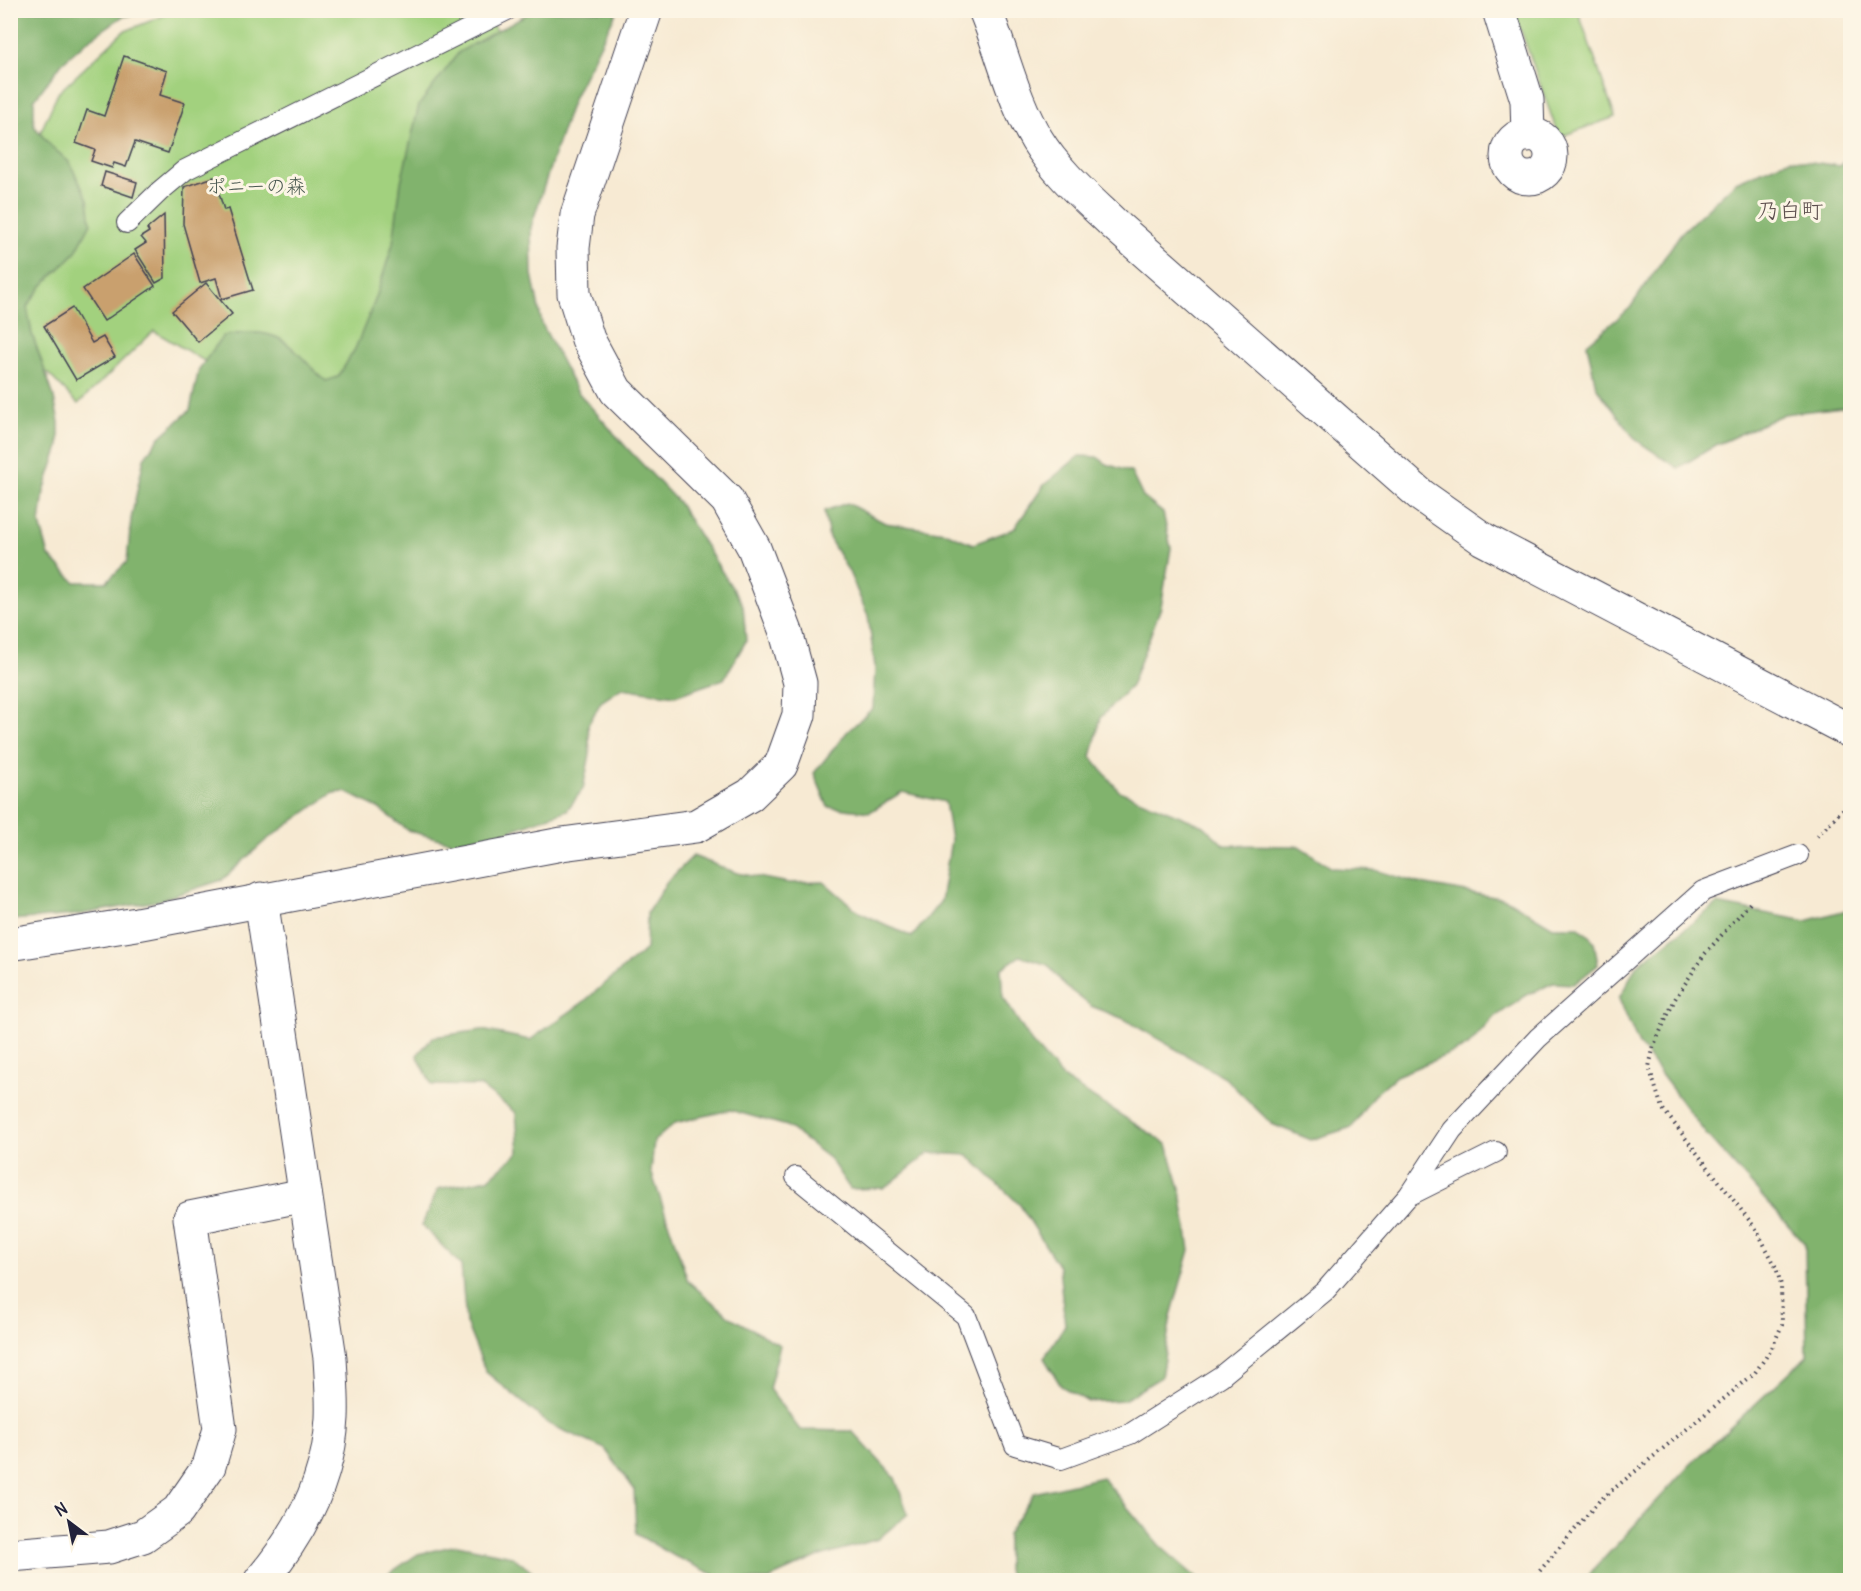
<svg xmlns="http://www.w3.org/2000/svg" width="1861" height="1591" viewBox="0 0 1861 1591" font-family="Delius,'Klee One',sans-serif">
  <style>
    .green { fill: #a2d17e; stroke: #627a5c; stroke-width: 1.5 }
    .forest { fill: #81b36d; stroke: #526a54; stroke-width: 1.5 }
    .building { fill: #c9a06e }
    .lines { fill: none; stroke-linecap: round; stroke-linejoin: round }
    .service-casing { stroke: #424052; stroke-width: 22 }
    .minor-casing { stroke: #424052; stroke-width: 35 }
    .path { stroke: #424052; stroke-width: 4; stroke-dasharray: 1.5 4.5; stroke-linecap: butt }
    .service { stroke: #fff; stroke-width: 20 }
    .minor { stroke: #fff; stroke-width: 33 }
    .labels { text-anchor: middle; stroke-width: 6; stroke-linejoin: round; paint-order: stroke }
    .park-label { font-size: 20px; fill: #48574f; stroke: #fcf5e5 }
    .quarter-label { font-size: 22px; fill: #5c4e4d; stroke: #fcf5e5 }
  </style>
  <rect width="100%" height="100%" fill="#fcf5e5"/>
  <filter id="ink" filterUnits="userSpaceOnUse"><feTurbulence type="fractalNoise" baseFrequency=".0167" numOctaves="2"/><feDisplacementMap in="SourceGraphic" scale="12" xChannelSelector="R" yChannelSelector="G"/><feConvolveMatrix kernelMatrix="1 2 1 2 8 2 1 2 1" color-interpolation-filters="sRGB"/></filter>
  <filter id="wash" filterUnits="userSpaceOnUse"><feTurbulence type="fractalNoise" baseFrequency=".008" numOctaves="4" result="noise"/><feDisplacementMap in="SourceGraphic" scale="24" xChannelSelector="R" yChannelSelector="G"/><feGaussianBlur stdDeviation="1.35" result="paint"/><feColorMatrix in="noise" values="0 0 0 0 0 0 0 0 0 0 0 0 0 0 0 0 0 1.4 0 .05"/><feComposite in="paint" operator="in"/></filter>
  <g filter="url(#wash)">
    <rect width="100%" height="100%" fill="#f7ead3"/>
    <g class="green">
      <polygon points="483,10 499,35 337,440 154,331 78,404 11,336 10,212 15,189 58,93 123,32 175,11"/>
      <polygon points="1514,11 1578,11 1615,117 1559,137"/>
    </g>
    <g class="forest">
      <path d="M11 10 153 11 122 17 87 41 62 63 34 100V126L50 145 69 162 88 199 91 223 75 253 42 286 27 307 32 334 53 394 59 422V447L44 491 40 524 49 556 75 582H106L127 562 131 519 144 458 159 438 190 410 199 369 223 336C240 333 259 330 276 337 293 344 311 369 326 381L338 377 355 349 376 298 393 243 401 182 419 105 459 52 532 11H617L573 99 554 155 531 227 532 274 542 324 577 391 627 448 678 502 743 605 746 641 724 679 675 696 622 688 601 702 588 725 590 754 583 789 567 810 504 833 452 842 409 831 378 808 346 792 333 793 265 841 222 880 157 901 76 915 11 920Z"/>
      <polygon points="1850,156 1850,410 1842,407 1784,414 1716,445 1678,468 1636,440 1596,387 1587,344 1630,308 1681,233 1736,182 1790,159 1840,166"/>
      <polygon points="1079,456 1097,457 1107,464 1131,472 1143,497 1163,513 1171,548 1161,607 1131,686 1101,717 1091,757 1119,791 1204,826 1224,845 1299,846 1332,868 1375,870 1421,884 1506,899 1553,927 1579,927 1594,941 1598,965 1574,984 1553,983 1527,995 1492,1019 1468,1046 1396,1076 1373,1096 1352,1127 1311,1140 1272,1124 1224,1077 1124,1019 1091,1006 1065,986 1048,965 1020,956 1001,969 1003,997 1032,1043 1065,1080 1167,1144 1181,1192 1190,1250 1171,1316 1161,1377 1124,1400 1088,1402 1061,1386 1044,1358 1065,1325 1059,1267 1020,1205 968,1155 929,1153 885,1188 850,1189 830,1159 787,1126 730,1110 675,1123 654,1141 651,1171 688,1281 730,1317 780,1345 769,1389 800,1430 852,1431 895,1478 908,1514 878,1539 817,1557 775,1576 770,1580 717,1580 713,1574 676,1557 636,1534 634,1489 605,1449 549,1424 486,1372 466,1323 461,1265 422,1225 438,1189 488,1179 519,1152 516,1113 480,1086 432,1085 417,1055 433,1037 482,1030 530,1040 582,1003 646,949 647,913 667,882 693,856 737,873 789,883 824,882 859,912 912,937 941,901 951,840 945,802 902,792 870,812 828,807 814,773 847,732 873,708 875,667 868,616 849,572 829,538 824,511 847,503 885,523 945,532 973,544 1014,529 1044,485"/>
      <polygon points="1717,904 1806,921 1850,909 1850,1580 1584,1580 1691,1464 1807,1356 1805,1244 1706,1134 1639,1045 1619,999 1636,966"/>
      <polygon points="1102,1477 1160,1546 1199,1580 1009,1580 1007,1569 1007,1534 1034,1493"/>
      <polygon points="457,1545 512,1556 542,1580 389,1580 387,1575 418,1554"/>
    </g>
    <g id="blocks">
      <g class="building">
        <polygon points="124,56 167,71 160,95 185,103 168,153 135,142 126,167 114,163 112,168 91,161 95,150 76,143 87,110 104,116"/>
        <polygon points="105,172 137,182 133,197 101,186"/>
        <polygon points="214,177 224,210 228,209 253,290 222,299 216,278 200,283 183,224 184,187"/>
        <polygon points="164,215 165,278 156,283 135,250 146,243 141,237 149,232 147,229"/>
        <polygon points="134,254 155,286 104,321 83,289"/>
        <polygon points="206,283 232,314 198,342 172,311"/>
        <polygon points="72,308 92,343 103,337 115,357 76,380 44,326"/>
      </g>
    </g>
  </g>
  <g filter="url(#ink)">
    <use href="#blocks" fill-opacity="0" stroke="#424052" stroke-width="1.5"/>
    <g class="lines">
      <defs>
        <g id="service">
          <polyline points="127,223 160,191 185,170 507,10"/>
          <polyline points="796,1177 966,1316 1015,1445 1061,1459 1130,1434 1221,1376 1325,1291 1409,1195 1452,1130 1538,1038 1703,891 1798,855"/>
          <polyline points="1410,1195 1496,1152"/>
        </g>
        <g id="minor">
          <path d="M985 10C1003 53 1013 101 1037 140 1057 173 1088 199 1115 225L1422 496 1483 539 1850 731"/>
          <polyline points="1499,10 1527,100 1528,135"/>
          <circle cx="1529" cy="156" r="22"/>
          <path d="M261 899 330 1358C331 1378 333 1398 332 1418 329 1479 300 1534 261 1580"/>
          <polyline points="10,944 137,924 562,844 696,826 750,795 781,765 799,715 800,683 786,632 754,548 727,500 616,391 588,339 574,294 573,248 577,215 646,10"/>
          <polyline points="10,1555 109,1547 143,1536 178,1511 209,1466 220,1429 190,1218 305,1195"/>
        </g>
      </defs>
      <use href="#service" class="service-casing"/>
      <use href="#minor" class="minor-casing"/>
      <g class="path">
        <polyline points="1817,836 1850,802"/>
        <polyline points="1532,1580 1599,1501 1754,1374 1771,1350 1782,1325 1781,1285 1776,1267 1756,1229 1662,1108 1649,1067 1654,1045 1675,999 1704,955 1750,903"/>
      </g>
      <use href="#service" class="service"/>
      <use href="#minor" class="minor"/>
    </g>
  </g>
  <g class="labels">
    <g class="park-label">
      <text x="256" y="193">ポニーの森</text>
    </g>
    <g class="quarter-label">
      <text x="1790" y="218">乃白町</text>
    </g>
  </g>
  <rect width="1861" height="1591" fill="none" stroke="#fcf5e5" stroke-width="36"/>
  <g transform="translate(69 1522) rotate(328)" stroke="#fcf5e5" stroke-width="4.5" paint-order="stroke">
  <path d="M0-4.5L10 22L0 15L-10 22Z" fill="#22223b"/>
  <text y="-9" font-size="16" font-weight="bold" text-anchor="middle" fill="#22223b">N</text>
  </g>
</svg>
